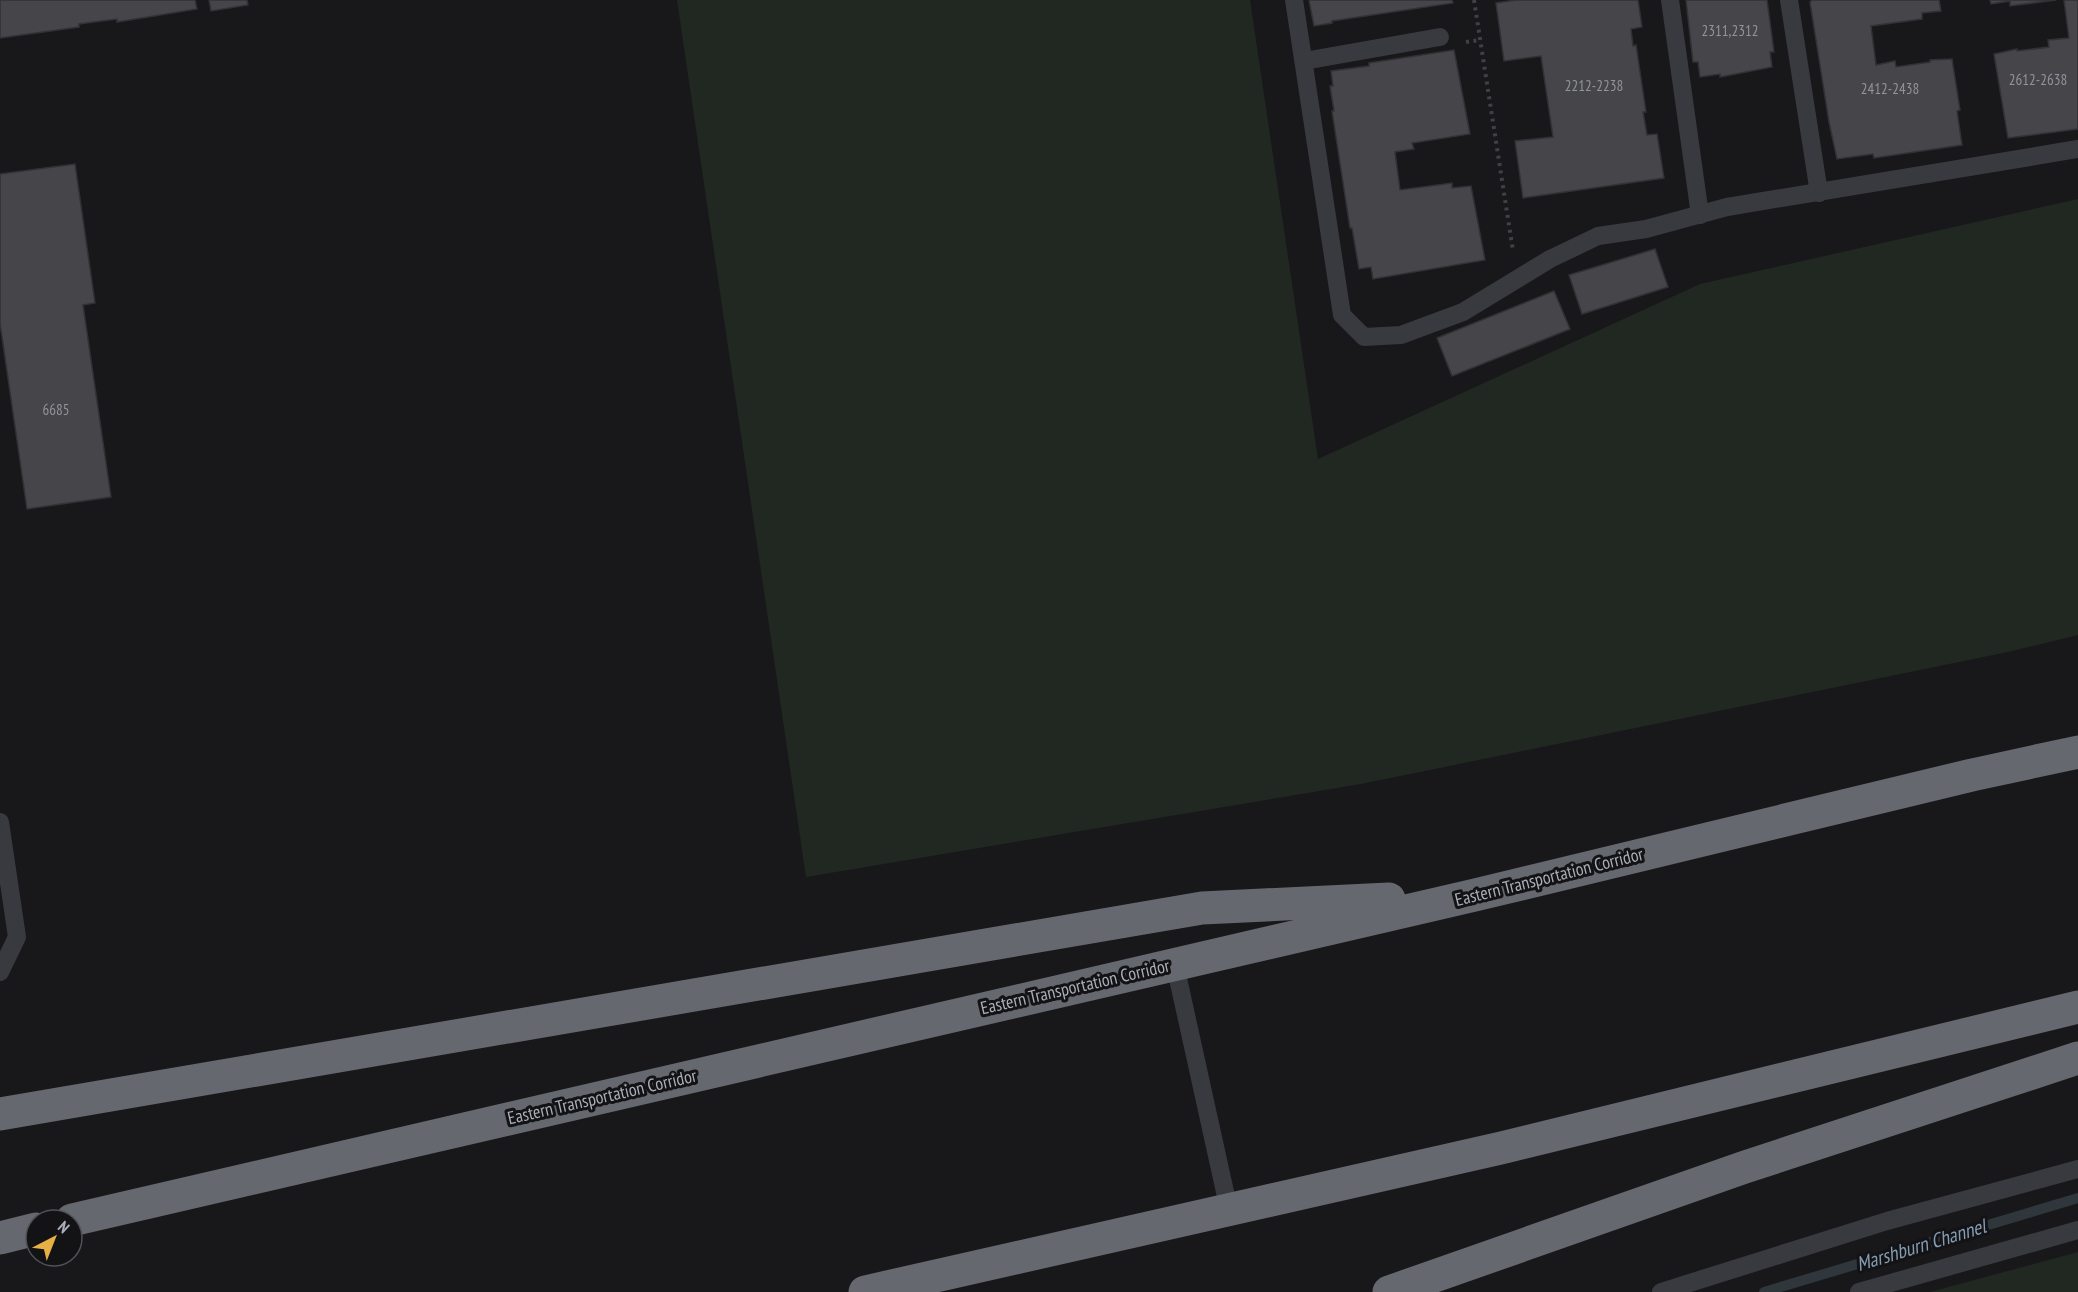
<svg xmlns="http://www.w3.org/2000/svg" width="2078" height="1292" viewBox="0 0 2078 1292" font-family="'PT Sans Narrow',sans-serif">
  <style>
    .green { fill: #202821 }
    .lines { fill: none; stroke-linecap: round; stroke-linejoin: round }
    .stream { stroke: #2f373d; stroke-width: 10 }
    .building { fill: #45454a; stroke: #323236; stroke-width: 1.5 }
    .path { stroke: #404146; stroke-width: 4; stroke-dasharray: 3 4.5; stroke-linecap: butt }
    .lane { stroke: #393a3f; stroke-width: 18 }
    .highway { stroke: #66686f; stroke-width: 33 }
    .labels { text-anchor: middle; stroke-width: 6; stroke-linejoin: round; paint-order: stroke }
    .number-label { font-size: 15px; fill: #92949d }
    .street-label { font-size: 18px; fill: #abafb9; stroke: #131315 }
    .water-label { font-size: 20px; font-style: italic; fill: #859cb1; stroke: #131315 }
  </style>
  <rect width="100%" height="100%" fill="#18181a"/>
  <g class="green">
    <polygon points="677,0 1250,0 1318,459 1700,284 2078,199 2078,635 2008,652 1361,784 806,877"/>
    <polygon points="2078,1252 2078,1292 1930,1292"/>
  </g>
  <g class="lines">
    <polyline class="stream" points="1764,1292 2078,1198"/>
  </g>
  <g class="building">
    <polygon points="0,0 195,0 197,9 117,22 117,19 79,24 79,27 0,38"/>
    <polygon points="209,0 247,0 248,5 211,11"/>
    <polygon points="1309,0 1452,0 1453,3 1332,21 1332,23 1314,26"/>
    <polygon points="1516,0 1638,0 1642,27 1631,29 1633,46 1636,45 1646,112 1643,112 1647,135 1657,134 1664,178 1523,198 1515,141 1553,137 1541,56 1504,61 1496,3"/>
    <polygon points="1686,0 1767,0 1774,52 1770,52 1772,67 1720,77 1720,74 1700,77 1698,62 1693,62"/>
    <polygon points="1812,0 1939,0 1941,11 1922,13 1922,19 1871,26 1876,65 1895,61 1896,67 1930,62 1930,60 1952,59 1960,110 1957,111 1962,145 1874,158 1873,154 1837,159 1829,122 1810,2"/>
    <polygon points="1990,0 2056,0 2010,6 2010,1 1991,4"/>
    <polygon points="2064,0 2078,0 2078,129 2008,138 1994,54 2017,49 2017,51 2049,47 2048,40 2069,38"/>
    <polygon points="1454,50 1470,134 1412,143 1414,149 1395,152 1400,190 1452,183 1452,188 1471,186 1485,260 1373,279 1371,267 1359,269 1352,228 1350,228 1332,111 1334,111 1330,86 1333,86 1331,71 1369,66 1369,63"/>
    <polygon points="75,164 95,303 83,305 111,497 27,509 0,323 0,174"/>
    <polygon points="1655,249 1668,287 1582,314 1569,275"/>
    <polygon points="1554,291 1570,329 1452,376 1437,338"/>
  </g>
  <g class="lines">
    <g class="path">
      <polyline points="1474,0 1513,251"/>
      <polyline points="1466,42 1480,40"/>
    </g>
    <g class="lane">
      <polyline points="1294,0 1342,315 1364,337 1401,335 1463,312 1550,259 1598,236 1646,229 1727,207 2078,149"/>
      <polyline points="1670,0 1700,215"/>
      <polyline points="1789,0 1819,193"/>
      <polyline points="1304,61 1440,37"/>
      <polyline points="0,822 17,937 0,972"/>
      <polyline points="1175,965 1229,1210"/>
      <polyline points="1661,1292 1887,1221 2078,1169"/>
      <polyline points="1859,1292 2078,1230"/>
    </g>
    <g class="highway">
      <polyline points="0,1114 1202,908 1389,899"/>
      <polyline points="72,1220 1475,895 1972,775 2078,752"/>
      <polyline points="0,1238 36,1229"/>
      <polyline points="865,1292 1501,1148 2078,1007"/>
      <polyline points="1389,1292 1745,1167 2078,1058"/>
    </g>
  </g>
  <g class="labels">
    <g class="number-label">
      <text x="1730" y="36">2311,2312</text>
      <text x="2038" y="85">2612-2638</text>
      <text x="1594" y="91">2212-2238</text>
      <text x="1890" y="94">2412-2438</text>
      <text x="56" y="415">6685</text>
    </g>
    <g class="street-label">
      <text transform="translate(1549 877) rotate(-14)" y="6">Eastern Transportation Corridor</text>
      <text transform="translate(1075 987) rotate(-13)" y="6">Eastern Transportation Corridor</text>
      <text transform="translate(602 1097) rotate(-13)" y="6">Eastern Transportation Corridor</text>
    </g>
    <g class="water-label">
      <text transform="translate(1921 1245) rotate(-17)" y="7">Marshburn Channel</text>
    </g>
  </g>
  <g transform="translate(54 1238) rotate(42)"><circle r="28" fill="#131315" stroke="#505157" stroke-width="1.5"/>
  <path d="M0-4.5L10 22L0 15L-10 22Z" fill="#e6b045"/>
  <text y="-9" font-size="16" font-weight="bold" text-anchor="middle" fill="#abafb9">N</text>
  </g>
</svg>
